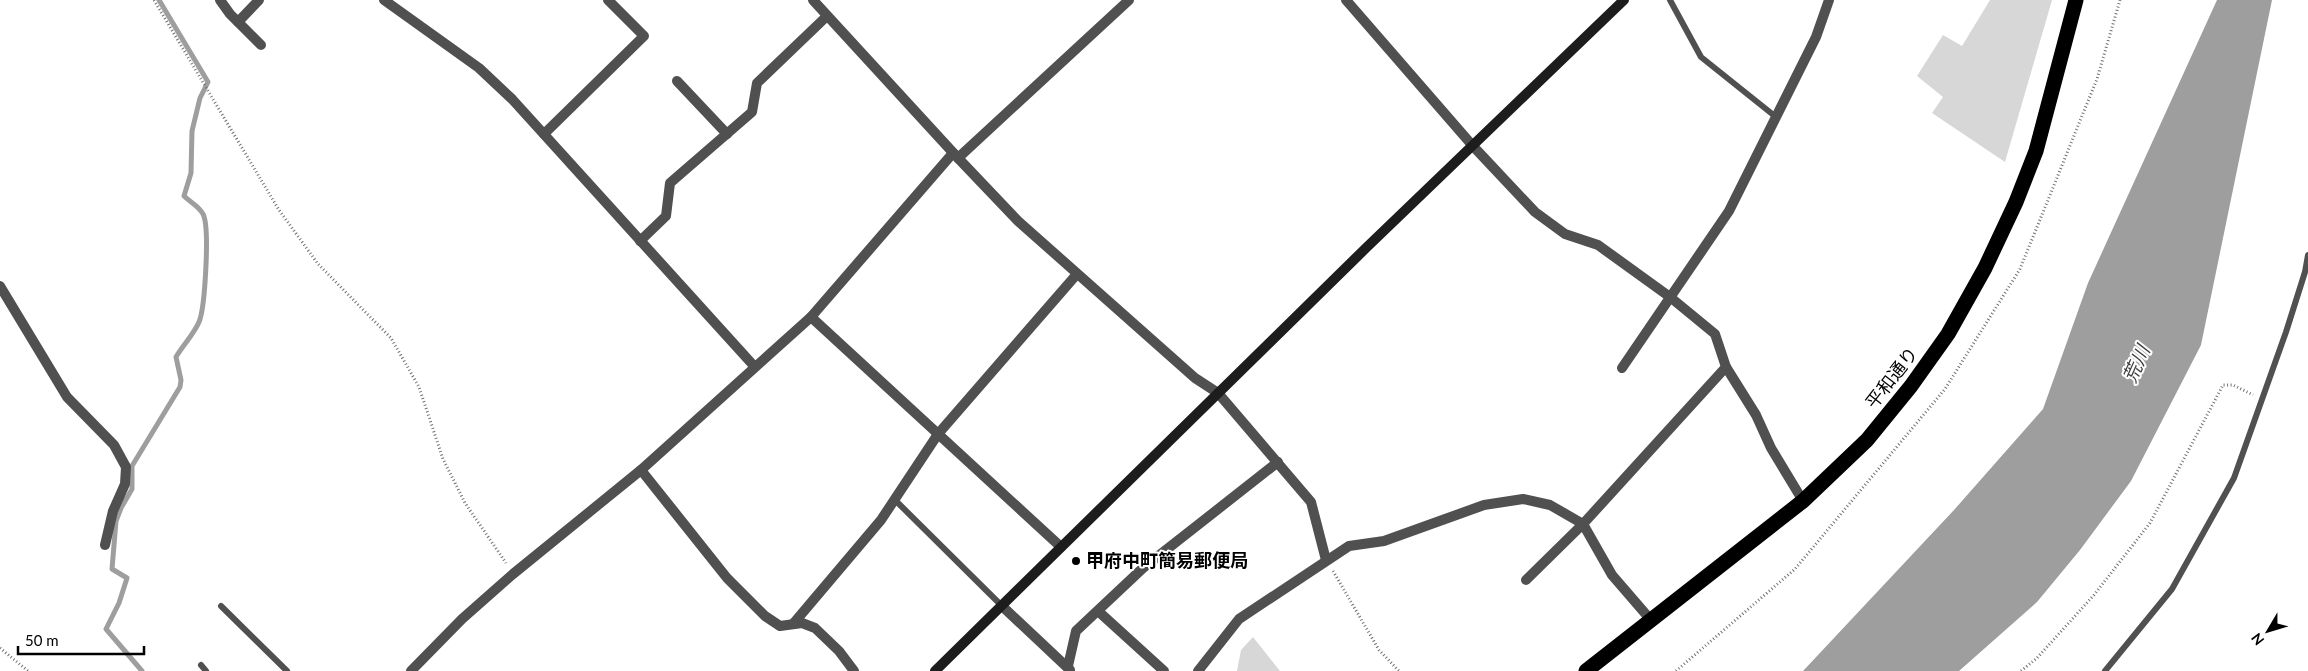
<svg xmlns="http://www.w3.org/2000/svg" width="2308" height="671" viewBox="0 0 2308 671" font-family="Lato,'Noto Sans JP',sans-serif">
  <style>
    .green { fill: #d7d7d7 }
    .water { fill: #9e9e9e }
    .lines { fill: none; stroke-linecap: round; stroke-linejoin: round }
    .stream { stroke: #9e9e9e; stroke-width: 5 }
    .path { stroke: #727272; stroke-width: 3; stroke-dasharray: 1 2.5; stroke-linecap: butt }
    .lane { stroke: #505050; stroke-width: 6 }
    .street { stroke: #505050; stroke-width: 10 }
    .secondary { stroke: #1d1d1d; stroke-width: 10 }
    .highway { stroke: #000; stroke-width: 15 }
    .poi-dot { fill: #000; stroke: #fff; stroke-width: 2 }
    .labels { text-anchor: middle; stroke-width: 4; stroke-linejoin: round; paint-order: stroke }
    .street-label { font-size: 18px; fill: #000; stroke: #fff }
    .poi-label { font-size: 18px; font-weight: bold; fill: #000; stroke: #fff; text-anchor: start }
    .water-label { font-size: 19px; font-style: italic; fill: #3f3f3f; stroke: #fff }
  </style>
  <rect width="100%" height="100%" fill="#fff"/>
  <g class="green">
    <polygon points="1990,0 2052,0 2005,162 1932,113 1943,97 1917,76 1943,35 1962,46"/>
    <polygon points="1253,637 1280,671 1237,671 1241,650"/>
  </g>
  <polygon class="water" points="2217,0 2272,0 2201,345 2131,481 2080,550 2037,602 1959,671 1803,671 1954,510 2043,409 2088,283"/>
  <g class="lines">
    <path class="stream" d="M142 671 106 629 119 603 127 578 112 569 116 521 121 508 132 489V466L180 387 181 380 176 357C183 345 194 334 199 322 205 308 210 227 203 214 199 206 190 202 184 196L191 173 192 131 200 98 208 82 159 0"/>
    <g class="path">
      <polyline points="154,0 279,210 318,264 391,338 419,387 443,459 465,503 506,563"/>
      <polyline points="1333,571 1379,650 1399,671"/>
      <polyline points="0,648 28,671"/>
      <polyline points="1676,671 1795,569 1945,389 2020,269 2097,79 2120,0"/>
      <polyline points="2021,671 2037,658 2094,595 2150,523 2223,385 2233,385 2253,395"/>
    </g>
    <g class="lane">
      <polyline points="1670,0 1701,57 1776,117"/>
      <polyline points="895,500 1002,606"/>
      <polyline points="221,606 287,671"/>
      <polyline points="201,665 206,671"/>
      <polyline points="2105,671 2172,589 2234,478 2286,332 2305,272 2308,255"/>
    </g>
    <g class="street">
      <polyline points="220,0 230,14 261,45"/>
      <polyline points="384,0 479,68 512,99 754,366"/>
      <polyline points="813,0 958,158 1018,221 1195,378 1218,393 1311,502 1326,560"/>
      <polyline points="1346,0 1472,145 1535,212 1565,234 1598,245 1670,297 1715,334 1726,367 1756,415 1771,448 1803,501"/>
      <polyline points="238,22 259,0"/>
      <polyline points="677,81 727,134"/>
      <polyline points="544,134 644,36 608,0"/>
      <polyline points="958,158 1129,0"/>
      <polyline points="640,241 666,216 670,183 752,112 757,83 827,16"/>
      <polyline points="0,286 67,397 114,445 126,467 125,484 113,511 105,545"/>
      <polyline points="811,317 1061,547"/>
      <polyline points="1622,368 1729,211 1816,37 1829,0"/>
      <polyline points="641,470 727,578 765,616 780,626 802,623 815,628 839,651 854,671"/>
      <polyline points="1526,580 1583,524 1726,367"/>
      <polyline points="1002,606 1070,670"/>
      <polyline points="1098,611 1164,671"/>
      <polyline points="793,624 881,520 938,434 1077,274"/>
      <polyline points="1068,666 1076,631 1143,568 1278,462"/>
      <polyline points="411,671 462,619 513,574 641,470 811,317 953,153"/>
      <polyline points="1198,671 1239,619 1349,546 1384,541 1484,505 1523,499 1550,505 1583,524 1612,575 1650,619"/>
    </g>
    <polyline class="secondary" points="935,671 1368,246 1624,0"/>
    <polyline class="highway" points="1586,671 1803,501 1867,440 1911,386 1948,334 1985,268 2016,202 2036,151 2076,0"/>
  </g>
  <circle class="poi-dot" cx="1076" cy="561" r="5"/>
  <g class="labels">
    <g class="street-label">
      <text transform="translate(1892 378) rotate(-52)" y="6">平和通り</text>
    </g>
    <g class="poi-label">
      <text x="1086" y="567">甲府中町簡易郵便局</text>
    </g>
    <g class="water-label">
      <text transform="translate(2136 364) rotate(-66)" y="7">荒川</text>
    </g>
  </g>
  <g transform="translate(2268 631) rotate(232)" stroke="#ffffff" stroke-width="4" paint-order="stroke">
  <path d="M0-4L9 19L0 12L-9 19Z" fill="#000000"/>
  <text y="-8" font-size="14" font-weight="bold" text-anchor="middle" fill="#000000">N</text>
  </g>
  <path d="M18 646v8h126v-8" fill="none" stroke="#000000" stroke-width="2.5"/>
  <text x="25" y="646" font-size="15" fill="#000000" stroke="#ffffff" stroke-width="4" paint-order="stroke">50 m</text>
</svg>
